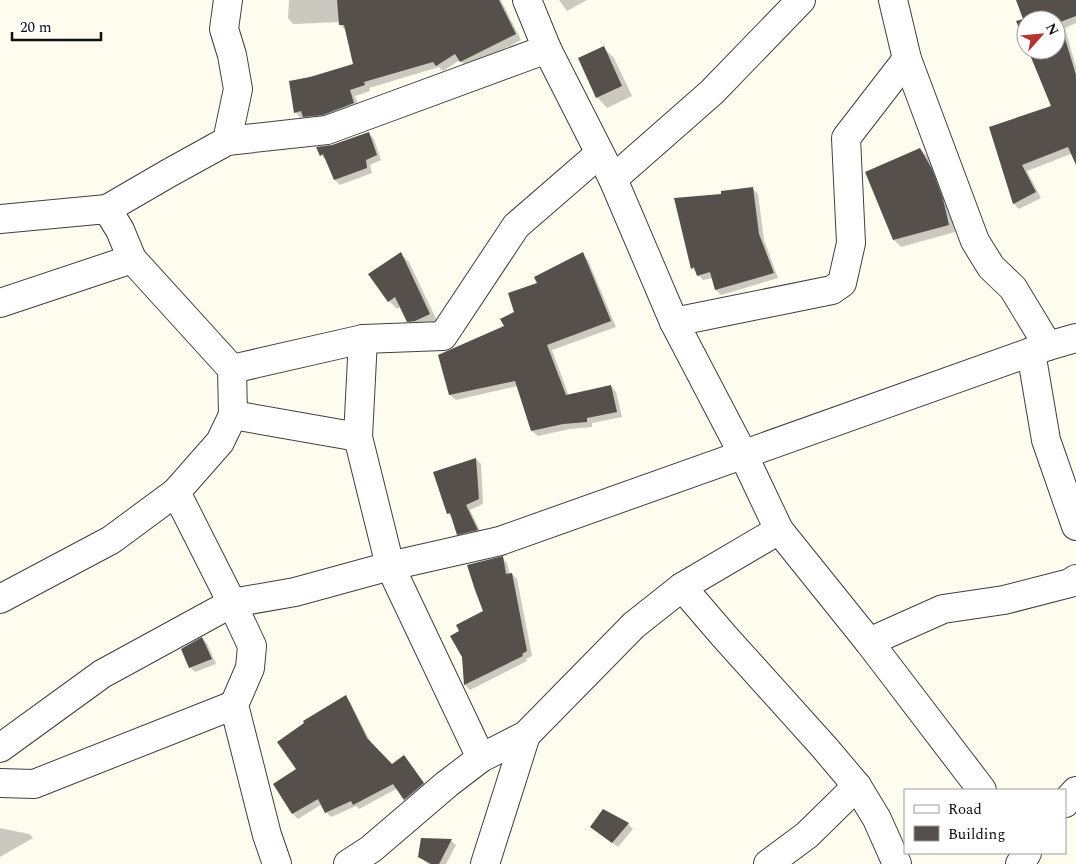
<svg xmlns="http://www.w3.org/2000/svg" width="1076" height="864" viewBox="0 0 1076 864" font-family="Spectral,serif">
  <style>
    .shadow { fill: #0003 }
    .building { fill: #55504b }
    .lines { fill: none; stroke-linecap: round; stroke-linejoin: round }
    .minor-casing { stroke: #404040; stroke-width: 30 }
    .minor { stroke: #fff; stroke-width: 28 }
  </style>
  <rect width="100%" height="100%" fill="#fefcef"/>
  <g class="shadow">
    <polygon points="289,0 501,0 521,40 467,68 460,60 443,71 439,67 369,88 370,91 355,96 360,109 310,122 305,117 301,118 295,112 355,64 347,31 340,25 340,22 293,24 288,18"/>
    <polygon points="559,0 587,0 567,11"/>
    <polygon points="1018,0 1076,0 1076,23 1065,28 1076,67 1076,152 1027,171 1041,198 1019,209 1014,204 990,128 1053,107 1030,50 1056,50 1056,20 1026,20 1026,41 1025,20"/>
    <polygon points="604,48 614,58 632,96 607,108 597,97"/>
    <polygon points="369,134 374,139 381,160 370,165 372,173 340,185 335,180 326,160 321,155 332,146"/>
    <polygon points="920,149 927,156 938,177 949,207 955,232 901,247 894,240"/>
    <polygon points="753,189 758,194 764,240 778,278 721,295 716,290 713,278 703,280 692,268 723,195"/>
    <polygon points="401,254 409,262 438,323 416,329 408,321 401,306 397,309 389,301"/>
    <polygon points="582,254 588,260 616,327 552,350 569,396 611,386 616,392 622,417 592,423 592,427 570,429 538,436 532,431 518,386 456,400 450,395 539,284"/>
    <polygon points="476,459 481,464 483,504 470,510 482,535 463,539 458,534 453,518 448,513"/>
    <polygon points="502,558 507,563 510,575 512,574 517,579 532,656 526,659 527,661 470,690 465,685 463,657 485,612"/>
    <polygon points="202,639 207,643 216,664 195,672 190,667"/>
    <polygon points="345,697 350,702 372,745 392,766 404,756 428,789 410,804 398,788 359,809 356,806 331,817 326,812 322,804 298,819 293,814 275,784 298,769"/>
    <polygon points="628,824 633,829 618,847 592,827"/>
    <polygon points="0,828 29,834 33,838 0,857"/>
    <polygon points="451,841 456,845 446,864 428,864 420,857"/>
  </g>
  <g class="building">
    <polygon points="337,0 499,0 516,34 460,62 455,54 436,66 433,62 364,82 365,85 350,90 354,103 323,115 303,117 301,111 294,113 289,81 310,77 353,64 344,25 339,25"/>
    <polygon points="1016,0 1076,0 1076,16 1060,22 1076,75 1076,165 1068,147 1022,165 1036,192 1013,204 989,127 1051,106 1028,50 1056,50 1056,20 1026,20 1026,44 1016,21 1023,19"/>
    <polygon points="604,46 622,86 596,98 578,58"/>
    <polygon points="369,132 377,155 366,160 367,168 334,180 323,154 320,156 316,147 332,145"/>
    <polygon points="920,148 932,169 943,199 949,225 893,240 865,172"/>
    <polygon points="753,187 759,234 774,273 715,290 710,272 697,276 694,267 691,269 674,198 721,194 721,191"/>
    <polygon points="401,252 430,314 415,321 407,322 395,297 388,302 368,274"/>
    <polygon points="583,252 611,321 547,345 566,395 611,385 617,412 587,418 587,422 563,424 531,431 515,381 449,395 438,355 504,326 500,319 514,312 508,293 537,283 534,277"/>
    <polygon points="476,458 479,499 466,505 478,530 457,535 450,513 447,514 433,472"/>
    <polygon points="503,556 506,574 512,573 527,651 522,654 523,656 464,685 462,657 450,636 459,631 456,625 483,611 475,590 467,565"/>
    <polygon points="202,637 212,659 189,668 181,649"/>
    <polygon points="346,695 367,738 392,764 404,755 424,783 404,800 393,784 353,805 351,801 325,813 318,799 292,814 273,784 296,769 277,742 304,723 303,721"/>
    <polygon points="603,809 629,823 612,843 590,827"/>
    <polygon points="421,838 452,839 439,864 431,864 418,857"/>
  </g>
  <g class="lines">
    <defs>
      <g id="minor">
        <polyline points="527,0 547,49 613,179 674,322 743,454 779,530 869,642 982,790"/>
        <polyline points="893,0 907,59 975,241 991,267 1013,288 1048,346"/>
        <polyline points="227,141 238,89 232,55 224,29 228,0"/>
        <polyline points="613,179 712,92 801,0"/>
        <polyline points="107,209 169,173 227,141 327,130 547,49"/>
        <polyline points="0,219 107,209 120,230 132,259 232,369 233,415 220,442 176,492 111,540 0,599"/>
        <polyline points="0,303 132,259"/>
        <polyline points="674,322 832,290 842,283 851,243 846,138 907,59"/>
        <polyline points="363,339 358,437 390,566 481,758"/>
        <polyline points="1031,352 1046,440 1076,526"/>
        <polyline points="232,369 363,339 443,336 516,226 599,154"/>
        <polyline points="233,415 358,437"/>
        <polyline points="176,492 232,603 252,646 250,668 234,705 267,835 277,864"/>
        <polyline points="682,587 724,636 824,747 857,786 877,819 897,864"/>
        <polyline points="869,642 943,609 1004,600 1070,583 1076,579"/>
        <polyline points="0,748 102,674 232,603 295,592 390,566 500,541 1048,346 1076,338"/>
        <polyline points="0,783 34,784 234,705"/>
        <polyline points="1065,803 1076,791"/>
        <polyline points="348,864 371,849 447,784 481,758 526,735 634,625 682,587 779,530"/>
        <polyline points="485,864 526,735"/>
        <polyline points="768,864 807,835 857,786"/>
        <polyline points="1020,864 1027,853"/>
      </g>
    </defs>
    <use href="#minor" class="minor-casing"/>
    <use href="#minor" class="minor"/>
  </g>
  <rect x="904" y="789" width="162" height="65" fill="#ffffff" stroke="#9e9e9e"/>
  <rect x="914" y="805" width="25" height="8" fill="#ffffff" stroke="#9e9e9e"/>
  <text x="948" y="814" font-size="15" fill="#0d0d0d">Road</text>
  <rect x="914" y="826" width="25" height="15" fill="#55504b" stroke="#9e9e9e"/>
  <text x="948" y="839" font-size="15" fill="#0d0d0d">Building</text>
  <g transform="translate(1041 35) rotate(63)"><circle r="24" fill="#ffffff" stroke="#9e9e9e"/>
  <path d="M0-4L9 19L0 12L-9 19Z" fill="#b33530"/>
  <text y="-8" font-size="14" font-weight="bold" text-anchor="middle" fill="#0d0d0d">N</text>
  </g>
  <path d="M12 32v8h89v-8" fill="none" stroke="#0d0d0d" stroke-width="2.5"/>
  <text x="20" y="32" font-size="15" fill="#0d0d0d" stroke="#ffffff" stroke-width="4" paint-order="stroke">20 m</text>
</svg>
